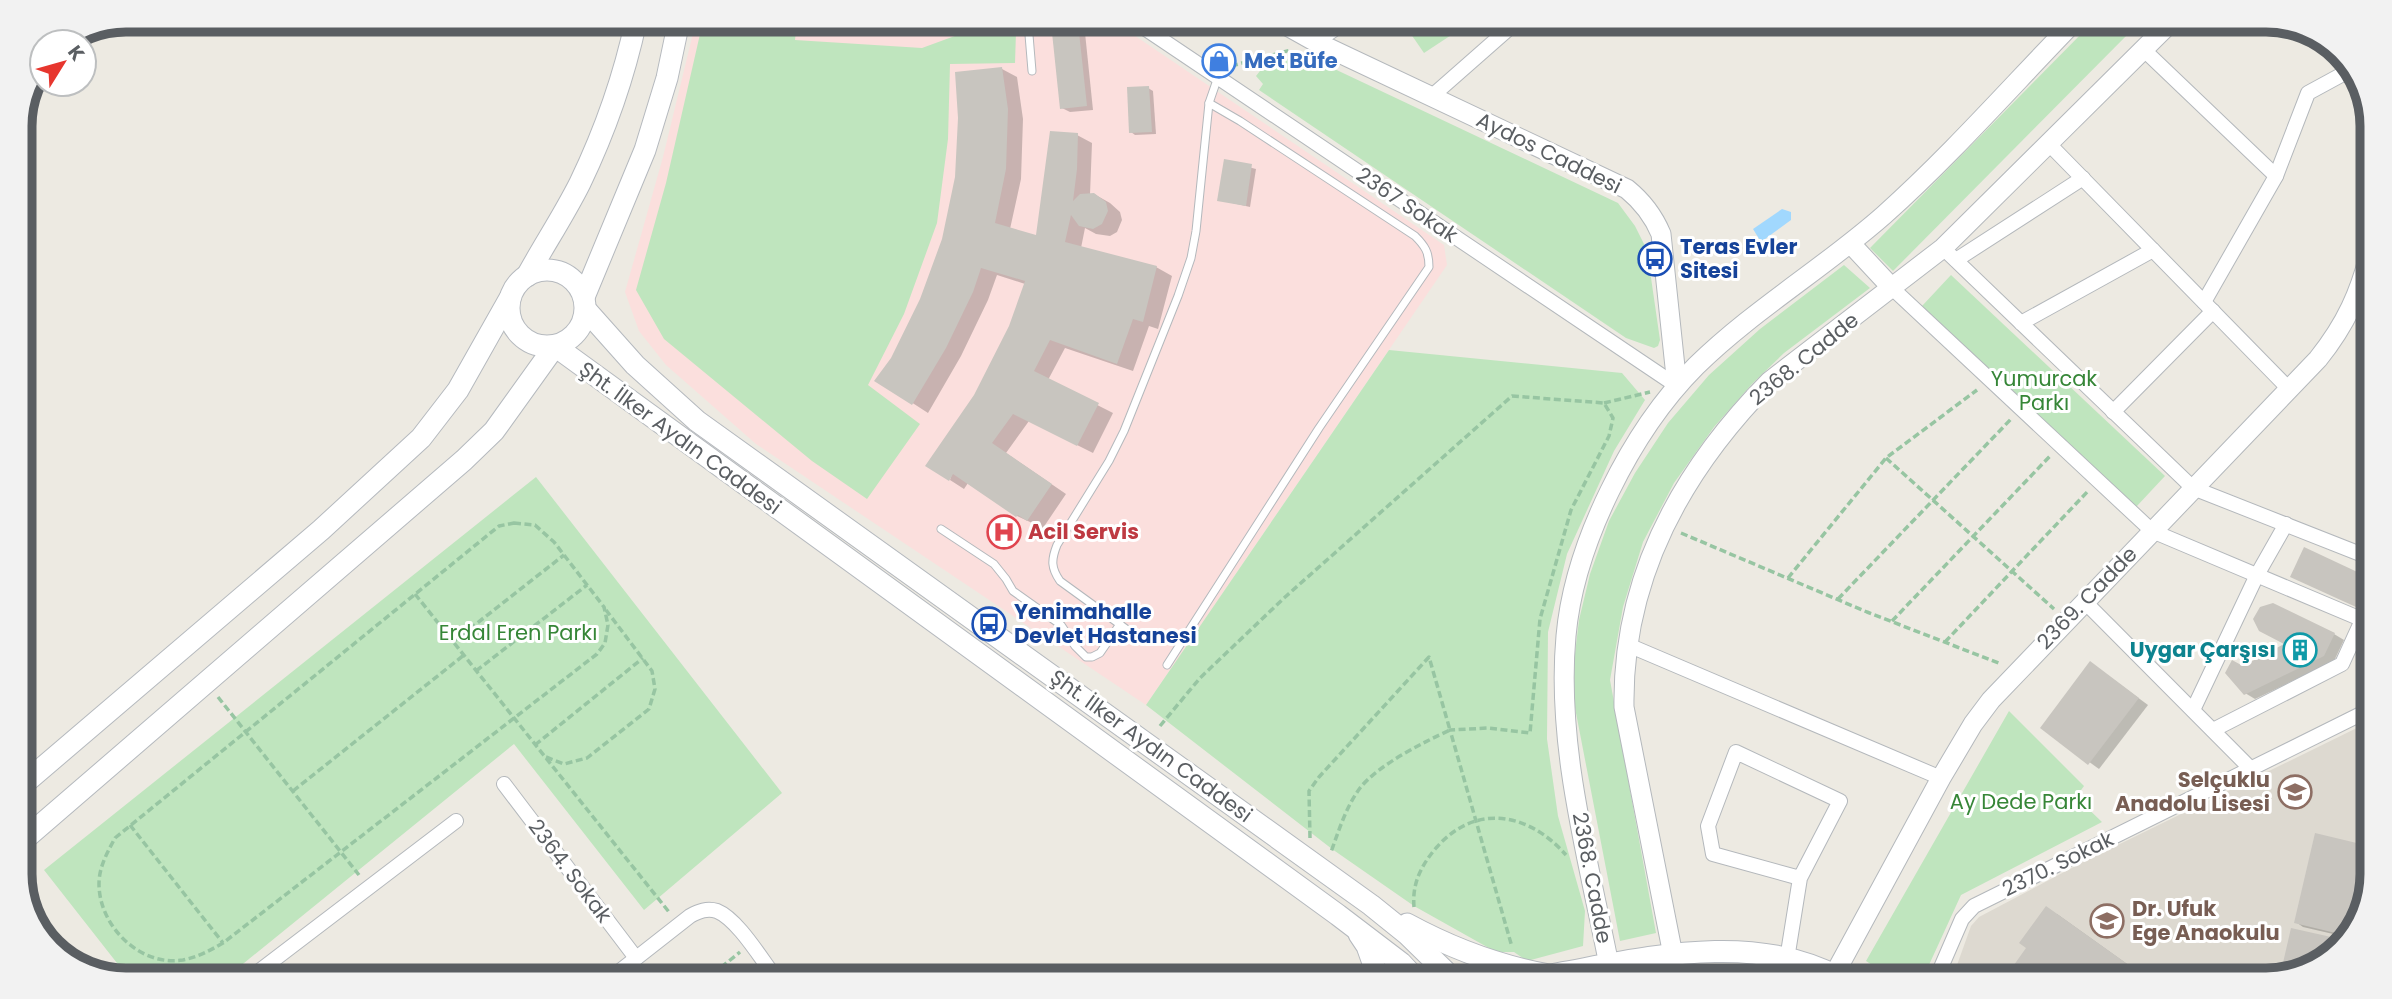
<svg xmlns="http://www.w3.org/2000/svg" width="2392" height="999" viewBox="0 0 2392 999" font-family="Poppins,sans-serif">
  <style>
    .education { fill: #ddd9d0 }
    .medical { fill: #fbdfdd }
    .green { fill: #bfe5be }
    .water { fill: #a1d8fe }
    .shadow { fill: #0003 }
    .building { fill: #c8c5bf }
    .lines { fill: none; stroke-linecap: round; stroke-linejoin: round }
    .service-casing { stroke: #b4b8bc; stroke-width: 9 }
    .minor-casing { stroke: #b4b8bc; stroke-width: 16 }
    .tertiary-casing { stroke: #b4b8bc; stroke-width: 21 }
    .secondary-casing { stroke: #b5b9be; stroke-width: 23 }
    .path { stroke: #97c5a2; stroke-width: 3.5; stroke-dasharray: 7 3.5; stroke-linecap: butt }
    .service { stroke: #fff; stroke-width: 7 }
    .minor { stroke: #fff; stroke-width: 14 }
    .tertiary { stroke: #fff; stroke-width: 19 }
    .secondary { stroke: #fff; stroke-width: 21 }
    .labels { text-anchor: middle; stroke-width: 6; stroke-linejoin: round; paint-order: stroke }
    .shop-label { font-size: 21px; font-weight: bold; fill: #366cbe; stroke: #fff; text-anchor: start }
    .street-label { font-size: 21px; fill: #5a5e62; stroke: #fff }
    .transit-label { font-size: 21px; font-weight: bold; fill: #164399; stroke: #fff; text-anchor: start }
    .park-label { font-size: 21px; fill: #368637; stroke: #fff }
    .health-label { font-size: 21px; font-weight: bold; fill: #be3a42; stroke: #fff; text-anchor: start }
    .culture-label { font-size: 21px; font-weight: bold; fill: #0d838f; stroke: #fff; text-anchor: end }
    .education-label { font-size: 21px; font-weight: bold; fill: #785e54; stroke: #fff; text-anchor: end }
    .rim { fill: none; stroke: #5a5e62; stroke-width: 9 }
  </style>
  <rect width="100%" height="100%" fill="#edeae2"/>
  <polygon class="education" points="2367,723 2365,914 2326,962 2267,980 1952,979 1971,926 1979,917 2083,862"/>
  <polygon class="medical" points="696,21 1116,23 1444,245 1447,265 1146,705 756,444 666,365 639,331 625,292 663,157"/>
  <g class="green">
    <polygon points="703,21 797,22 795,40 922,48 993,22 1011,22 1016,32 1015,63 950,64 948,139 937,223 904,314 868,385 920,424 867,499 812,461 664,339 636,290 666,183"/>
    <polygon points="1404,24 1468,24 1424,53"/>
    <polygon points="2089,26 2135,27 1893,271 1870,248"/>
    <polygon points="1307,56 1618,203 1635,226 1647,250 1660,340 1658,346 1654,348 1626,338 1259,90 1263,84 1256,76 1267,62"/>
    <polygon points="1844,265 1870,288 1784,353 1752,384 1714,427 1674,483 1643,542 1623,607 1610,680 1656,933 1620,941 1571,687 1579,620 1590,574 1609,521 1635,473 1668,423 1709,375 1760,329"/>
    <polygon points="1951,275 2165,476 2136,507 1922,306"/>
    <polygon points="1389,350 1622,373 1645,400 1614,451 1567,554 1548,632 1547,739 1558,816 1585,911 1583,946 1527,961 1514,952 1496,952 1414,906 1332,849 1146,705"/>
    <polygon points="536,477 782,793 644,910 514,744 233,972 124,972 44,870"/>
    <polygon points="2009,711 2084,786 2076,797 2102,822 1961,895 1923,978 1892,978 1866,961"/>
  </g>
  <polygon class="water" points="1782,209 1791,212 1791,220 1761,242 1753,229"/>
  <g class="shadow">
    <polygon points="1053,23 1084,23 1093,110 1070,112 1062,108"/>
    <polygon points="1002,69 1017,77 1023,119 1021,179 1010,229 1038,237 1077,135 1092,143 1090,195 1094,194 1110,203 1120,212 1122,220 1117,232 1110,236 1096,234 1085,228 1081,248 1156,267 1172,276 1158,329 1149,326 1133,371 1065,348 1048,380 1113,413 1093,453 1029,421 1006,453 1066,494 1043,528 1017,516 968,483 964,489 950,480 976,396 1010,327 1025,284 997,275 988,300 961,356 928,413 877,380 892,359 922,300"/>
    <polygon points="1148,88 1153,91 1156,134 1135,135 1131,132"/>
    <polygon points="1225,161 1256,169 1250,207 1219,200"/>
    <polygon points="2305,549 2368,578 2368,600 2363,609 2300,580"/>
    <polygon points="2334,634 2344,640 2334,661 2255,699 2245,693 2243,668"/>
    <polygon points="2091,663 2148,705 2099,769 2042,728"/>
    <polygon points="2316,835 2365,847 2365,880 2354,927 2346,937 2303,927 2296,922"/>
    <polygon points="2057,914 2148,979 2006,979"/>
  </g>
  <g class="building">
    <polygon points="1051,23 1078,23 1087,106 1060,109"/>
    <polygon points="1002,67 1008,109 1006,169 995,223 1036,235 1050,131 1078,133 1077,169 1073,201 1080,194 1094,193 1106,202 1108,211 1102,224 1093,229 1079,226 1071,215 1065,242 1157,266 1143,322 1133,319 1117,364 1050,340 1034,371 1099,403 1077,446 1013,414 992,443 1052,484 1027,521 1018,515 1016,517 953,474 949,481 925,466 974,395 1009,326 1025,281 981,268 973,292 946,348 912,405 874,381 891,358 920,299 942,239 955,177 958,118 955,72"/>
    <polygon points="1149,86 1152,132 1129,133 1127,87"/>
    <polygon points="1224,159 1252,164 1246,206 1217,201"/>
    <polygon points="2304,547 2368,577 2356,607 2290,577"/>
    <polygon points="2273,603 2335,633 2324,656 2244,695 2225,673 2232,660 2243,666 2284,644 2259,631 2253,619 2260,607"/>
    <polygon points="2090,661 2139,698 2088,765 2040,728"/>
    <polygon points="2315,833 2365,845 2344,935 2294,923"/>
    <polygon points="2046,906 2140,973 2136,979 2004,979 2026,948 2019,943"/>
    <polygon points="2291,928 2340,939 2338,947 2326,962 2280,976"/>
  </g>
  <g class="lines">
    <defs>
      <g id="service">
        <polyline points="1028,23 1032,71"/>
        <polyline points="941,529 994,564 1006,579 1013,591 1061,625 1075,646 1086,657 1092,657 1100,653 1120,624"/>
        <path d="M1140 639 1060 581C1051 568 1051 560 1057 545L1109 461 1124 431 1178 296 1191 258 1196 231 1209 103 1218 77"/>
        <path d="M1167 665 1319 428 1429 267C1429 252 1425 246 1415 236L1240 121 1209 103"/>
      </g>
      <g id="minor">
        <polyline points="1137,23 1677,386"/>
        <polyline points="1316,42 1342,24"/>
        <polyline points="2143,49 2276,176 2204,302"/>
        <polyline points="1431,97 1514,24"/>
        <polyline points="2049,144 2289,389"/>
        <polyline points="2276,176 2308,93 2354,68"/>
        <polyline points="1943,248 2193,488 2368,557"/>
        <polyline points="1956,260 2083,178"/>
        <polyline points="1892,288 2152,531 2368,622"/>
        <polyline points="2021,323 2153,250"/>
        <polyline points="2113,412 2213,311"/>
        <polyline points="2084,601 2251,769"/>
        <polyline points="1628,645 1941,778"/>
        <polyline points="2193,710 2257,575 2286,524"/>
        <polyline points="2213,730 2342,664 2368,607"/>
        <polyline points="504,784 636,958"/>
        <polyline points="1787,959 1800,878 1713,854 1708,826 1736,752 1840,801 1800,878"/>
        <polyline points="258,972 456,821"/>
        <path d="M616 974 690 916C699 911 707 908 717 911 737 919 760 957 773 974"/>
        <polyline points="1936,979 1962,919 1974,906 2367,711"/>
      </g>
      <g id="tertiary">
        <path d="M1282 23 1316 42 1627 189C1643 202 1653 215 1661 234L1677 386"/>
        <polyline points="1851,244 1892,288"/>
        <path d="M1673 955 1624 707C1622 578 1681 471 1770 381L1943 248 2166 27"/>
        <path d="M1609 965C1588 858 1556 745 1566 636 1574 545 1631 431 1696 366 1753 310 1824 268 1884 215 1950 156 2009 89 2070 26"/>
        <path d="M1834 975 1941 778 1973 724 1991 700 2318 359C2346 324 2360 293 2371 249"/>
      </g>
      <g id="secondary">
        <circle cx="547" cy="308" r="38"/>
        <path d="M527 276C544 245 564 215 580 183 605 131 624 77 636 21"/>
        <polyline points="584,297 645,150 667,78 679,21"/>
        <polyline points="586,310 635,365 697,421 1371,905 1407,934 1451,977"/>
        <polyline points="20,787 321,530 421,438 458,390 510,298"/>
        <polyline points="20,843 464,460 494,431 555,346 1338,915 1401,963 1414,977"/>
        <path d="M1407 924C1453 949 1499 966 1549 975"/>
        <polyline points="1359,934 1367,946 1378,977"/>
        <path d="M1538 977C1636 961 1747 928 1840 978"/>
      </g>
    </defs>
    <use href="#service" class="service-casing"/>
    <use href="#minor" class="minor-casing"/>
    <use href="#tertiary" class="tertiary-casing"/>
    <use href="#secondary" class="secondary-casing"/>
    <g class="path">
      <polyline points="1231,66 1291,50"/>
      <polyline points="1604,403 1650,392"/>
      <polyline points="1886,458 2054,609"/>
      <path d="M514 523 535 525 554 542 604 607 608 625 605 643 597 654 223 943C209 951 198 957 183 960 140 967 99 926 99 884 99 867 107 853 115 838L499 526Z"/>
      <polyline points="1681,533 1867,612 2001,664"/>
      <polyline points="1788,578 1886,458 1977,390"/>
      <polyline points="415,594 669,912"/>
      <polyline points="1838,599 2012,418"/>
      <polyline points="1892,621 2051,455"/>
      <polyline points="453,642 564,555"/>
      <polyline points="1945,642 2089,490"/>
      <polyline points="476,671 587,585"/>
      <polyline points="218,697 359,875"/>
      <polyline points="1160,726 1200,678 1284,598 1512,396 1604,403 1613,418 1609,436 1571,510 1540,619 1530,733 1488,728 1450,730 1512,947"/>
      <polyline points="535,745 643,658"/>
      <polyline points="546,757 564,764 587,758 649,709 655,689 652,671 606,610"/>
      <polyline points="293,791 464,655"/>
      <polyline points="130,825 223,943"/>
      <path d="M1310 838 1309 791 1319 777 1429 657 1450 730C1424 742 1378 765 1360 788 1346 807 1339 830 1331 852"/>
      <path d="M1414 907C1412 883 1421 866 1436 848 1476 802 1529 813 1566 855"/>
      <polyline points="713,974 740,952"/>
    </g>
    <use href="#service" class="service"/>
    <use href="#minor" class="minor"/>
    <use href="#tertiary" class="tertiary"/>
    <use href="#secondary" class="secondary"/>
  </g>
  <defs>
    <symbol id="shop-ring" viewBox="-11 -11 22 22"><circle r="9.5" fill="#fff" stroke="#3f7fe0" stroke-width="1.5"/><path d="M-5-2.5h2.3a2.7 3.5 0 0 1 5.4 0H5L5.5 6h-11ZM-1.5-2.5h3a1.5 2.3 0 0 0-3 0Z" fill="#3f7fe0"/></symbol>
    <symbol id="bus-ring" viewBox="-11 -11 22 22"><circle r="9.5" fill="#fff" stroke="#1a4fb4" stroke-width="1.5"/><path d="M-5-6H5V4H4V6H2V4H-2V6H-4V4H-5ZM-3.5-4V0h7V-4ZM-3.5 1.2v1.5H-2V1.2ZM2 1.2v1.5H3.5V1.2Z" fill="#1a4fb4"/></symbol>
    <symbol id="hospital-ring" viewBox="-11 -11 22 22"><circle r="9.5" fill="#fff" stroke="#e0444e" stroke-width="1.5"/><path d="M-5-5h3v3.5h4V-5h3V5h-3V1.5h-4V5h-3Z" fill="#e0444e"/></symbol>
    <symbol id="building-ring" viewBox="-11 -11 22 22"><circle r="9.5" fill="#fff" stroke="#0f9aa8" stroke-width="1.5"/><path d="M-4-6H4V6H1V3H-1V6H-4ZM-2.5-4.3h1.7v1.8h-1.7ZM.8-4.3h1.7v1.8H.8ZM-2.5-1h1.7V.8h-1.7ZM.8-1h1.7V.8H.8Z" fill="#0f9aa8"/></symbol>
    <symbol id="school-ring" viewBox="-11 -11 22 22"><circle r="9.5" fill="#fff" stroke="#8d6e63" stroke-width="1.5"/><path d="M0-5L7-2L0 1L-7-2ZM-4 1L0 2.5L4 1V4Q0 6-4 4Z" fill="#8d6e63"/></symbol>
  </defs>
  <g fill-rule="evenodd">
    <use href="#shop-ring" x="1200" y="42" width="38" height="38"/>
    <use href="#bus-ring" x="1636" y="240" width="38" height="38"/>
    <use href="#hospital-ring" x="985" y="513" width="38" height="38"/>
    <use href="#bus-ring" x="970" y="605" width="38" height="38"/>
    <use href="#building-ring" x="2281" y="631" width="38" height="38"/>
    <use href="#school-ring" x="2276" y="773" width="38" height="38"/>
    <use href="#school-ring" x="2088" y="902" width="38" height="38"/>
  </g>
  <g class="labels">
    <g class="shop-label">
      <text x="1244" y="68">Met Büfe</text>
    </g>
    <g class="street-label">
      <text transform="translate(1549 153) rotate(26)" y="7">Aydos Caddesi</text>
      <text transform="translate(1407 205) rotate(34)" y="7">2367 Sokak</text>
      <text transform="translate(1804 359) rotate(-39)" y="7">2368. Cadde</text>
      <text transform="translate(680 438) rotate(36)" y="7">Şht. İlker Aydın Caddesi</text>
      <text transform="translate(2087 598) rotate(-46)" y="7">2369. Cadde</text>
      <text transform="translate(1151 746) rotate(36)" y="7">Şht. İlker Aydın Caddesi</text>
      <text transform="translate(2058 864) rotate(-26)" y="7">2370. Sokak</text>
      <text transform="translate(570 871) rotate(53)" y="7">2364. Sokak</text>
      <text transform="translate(1592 878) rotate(79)" y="7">2368. Cadde</text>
    </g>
    <g class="transit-label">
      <text x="1680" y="254">Teras Evler<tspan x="1680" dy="24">Sitesi</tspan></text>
      <text x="1014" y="619">Yenimahalle<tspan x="1014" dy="24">Devlet Hastanesi</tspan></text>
    </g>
    <g class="park-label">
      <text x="2044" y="386">Yumurcak<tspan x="2044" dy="24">Parkı</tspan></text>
      <text x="518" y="640">Erdal Eren Parkı</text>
      <text x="2021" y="809">Ay Dede Parkı</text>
    </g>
    <g class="health-label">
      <text x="1028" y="539">Acil Servis</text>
    </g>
    <g class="culture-label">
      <text x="2276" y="657">Uygar Çarşısı</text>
    </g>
    <g class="education-label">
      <text x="2270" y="787">Selçuklu<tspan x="2270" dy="24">Anadolu Lisesi</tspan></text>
      <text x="2132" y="916" text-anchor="start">Dr. Ufuk<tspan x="2132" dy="24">Ege Anaokulu</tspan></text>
    </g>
  </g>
  <path d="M0 0H2392V999H0ZM126 32H2266A94 94 0 0 1 2360 126V874A94 94 0 0 1 2266 968H126A94 94 0 0 1 32 874V126A94 94 0 0 1 126 32Z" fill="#f2f2f2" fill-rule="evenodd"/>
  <path class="rim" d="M126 32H2266A94 94 0 0 1 2360 126V874A94 94 0 0 1 2266 968H126A94 94 0 0 1 32 874V126A94 94 0 0 1 126 32Z"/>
  <g transform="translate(63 63) rotate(53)"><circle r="33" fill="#ffffff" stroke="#bdbfc0" stroke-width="2"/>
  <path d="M0-5L12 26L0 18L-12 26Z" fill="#e7362e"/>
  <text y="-10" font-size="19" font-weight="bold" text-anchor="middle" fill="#5a5e62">K</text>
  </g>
</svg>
